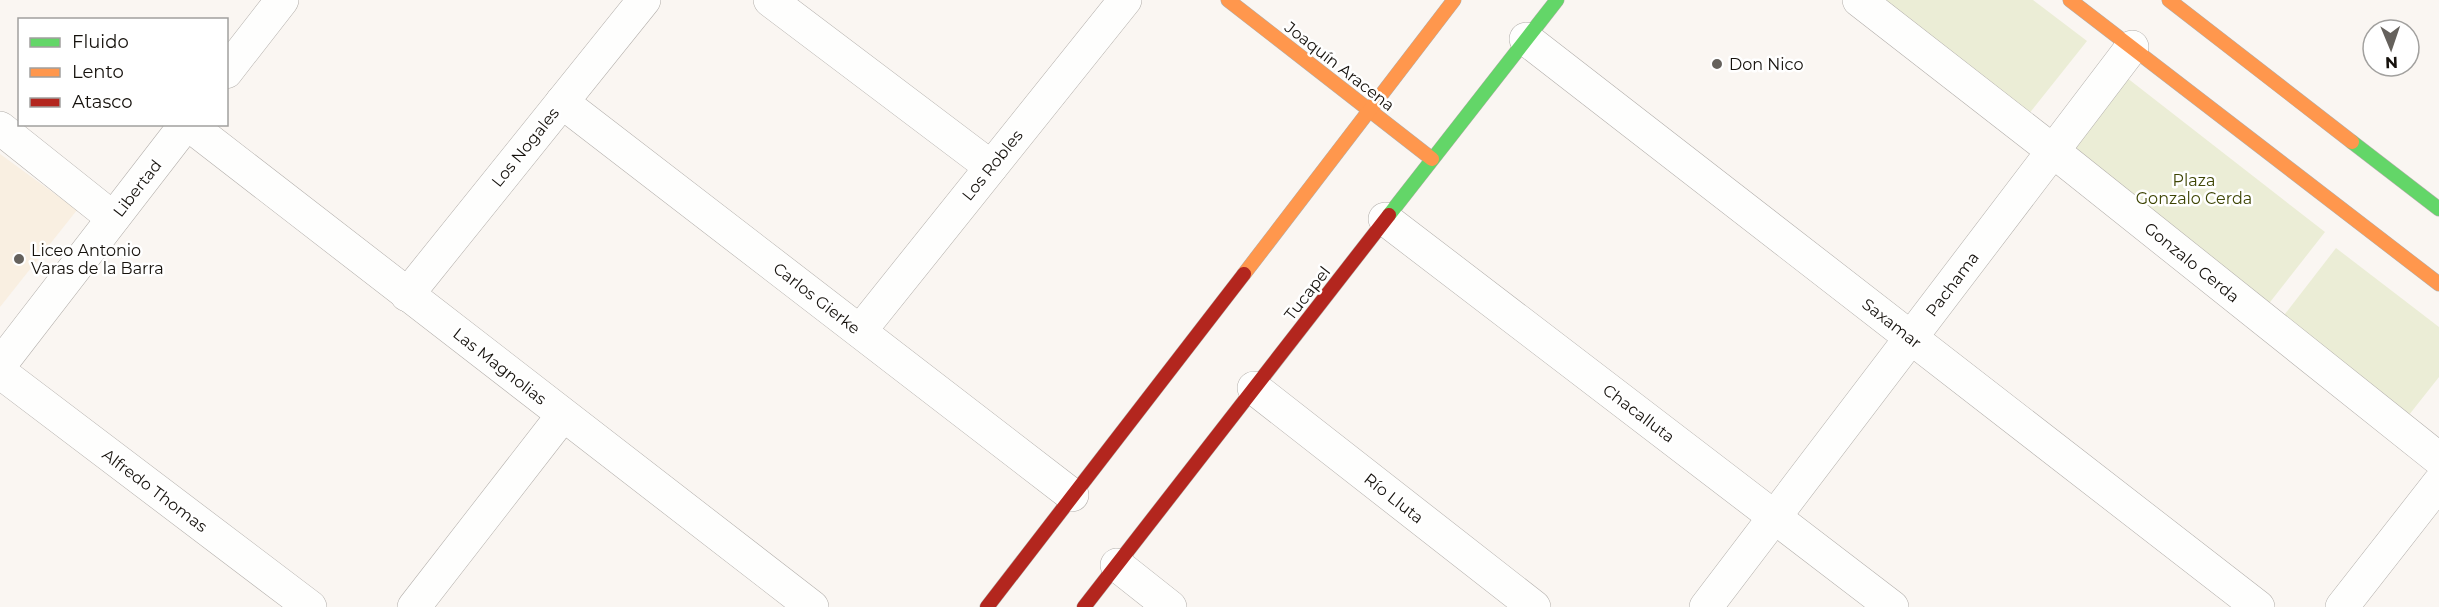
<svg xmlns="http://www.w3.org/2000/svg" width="2439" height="607" viewBox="0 0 2439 607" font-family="Montserrat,sans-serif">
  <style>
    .built { fill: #f9efe1 }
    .park { fill: #ebedd6 }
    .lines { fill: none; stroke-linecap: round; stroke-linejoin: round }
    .street-casing { stroke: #b2aeaa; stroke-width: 34 }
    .fast-casing { stroke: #b2aeaa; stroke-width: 15 }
    .slow-casing { stroke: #b2aeaa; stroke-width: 15 }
    .jam-casing { stroke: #b2aeaa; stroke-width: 15 }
    .street { stroke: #fefefd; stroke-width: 33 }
    .fast { stroke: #63d668; stroke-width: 14 }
    .slow { stroke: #ff974d; stroke-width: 14 }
    .jam { stroke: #b3261e; stroke-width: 14 }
    .poi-dot { fill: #65615c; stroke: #fff; stroke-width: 2 }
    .labels { text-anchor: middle; stroke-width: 5; stroke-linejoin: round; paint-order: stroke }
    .poi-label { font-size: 16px; fill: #15110c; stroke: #fff; text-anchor: start }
    .street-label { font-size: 16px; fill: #15110c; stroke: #fff }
    .park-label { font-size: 16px; fill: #3e4504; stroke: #fff }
  </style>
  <rect width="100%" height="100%" fill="#faf6f2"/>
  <polygon class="built" points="0,154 77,210 0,307"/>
  <g class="park">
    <polygon points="1880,0 2033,0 2087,41 2028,115"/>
    <polygon points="2122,74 2325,232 2267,306 2064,148"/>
    <polygon points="2336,248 2439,327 2439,377 2405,420 2278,323"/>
  </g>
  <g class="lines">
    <defs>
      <g id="street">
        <polyline points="770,0 991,167"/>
        <polyline points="1859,0 2053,151 2439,459"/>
        <polyline points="1526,39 2258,607"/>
        <polyline points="226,72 282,0"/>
        <polyline points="562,102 1072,495"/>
        <polyline points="188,124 812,607"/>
        <polyline points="0,128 113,218"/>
        <polyline points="1385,219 1892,607"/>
        <polyline points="407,295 644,0"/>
        <polyline points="860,331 1125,0"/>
        <polyline points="0,365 186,124"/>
        <polyline points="0,372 310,607"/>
        <polyline points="1254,388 1534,607"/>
        <polyline points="1117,565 1170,607"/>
        <polyline points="414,607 563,415"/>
        <polyline points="1706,607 2132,47"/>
        <polyline points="2342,607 2439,483"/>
      </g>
      <g id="fast">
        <polyline points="2352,142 2439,209"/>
        <polyline points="1389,215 1557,0"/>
      </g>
      <g id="slow">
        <polyline points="1228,0 1432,159"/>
        <polyline points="2070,0 2439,284"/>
        <polyline points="2169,0 2352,142"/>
        <polyline points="1244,274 1454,0"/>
      </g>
      <g id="jam">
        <polyline points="987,607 1244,274"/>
        <polyline points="1084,607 1389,215"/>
      </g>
    </defs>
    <use href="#street" class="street-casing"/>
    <use href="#fast" class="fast-casing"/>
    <use href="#slow" class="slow-casing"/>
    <use href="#jam" class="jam-casing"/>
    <use href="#street" class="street"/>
    <use href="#fast" class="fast"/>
    <use href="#slow" class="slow"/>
    <use href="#jam" class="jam"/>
  </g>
  <g class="poi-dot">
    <circle cx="1717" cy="64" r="6"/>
    <circle cx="19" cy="259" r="6"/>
  </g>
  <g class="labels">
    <g class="poi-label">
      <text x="1729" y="70">Don Nico</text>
      <text x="31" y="256">Liceo Antonio<tspan x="31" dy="18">Varas de la Barra</tspan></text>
    </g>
    <g class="street-label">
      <text transform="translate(1340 66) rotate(38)" y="6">Joaquín Aracena</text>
      <text transform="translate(525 147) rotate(-51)" y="6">Los Nogales</text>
      <text transform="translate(992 165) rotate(-51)" y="6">Los Robles</text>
      <text transform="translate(137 188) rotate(-52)" y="6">Libertad</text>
      <text transform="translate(2192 262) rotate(39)" y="6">Gonzalo Cerda</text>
      <text transform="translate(1952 284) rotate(-53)" y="6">Pachama</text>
      <text transform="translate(1307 293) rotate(-52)" y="6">Tucapel</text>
      <text transform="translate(817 298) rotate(38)" y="6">Carlos Gierke</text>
      <text transform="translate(1892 323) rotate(38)" y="6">Saxamar</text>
      <text transform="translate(500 366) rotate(38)" y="6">Las Magnolias</text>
      <text transform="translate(1639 413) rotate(37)" y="6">Chacalluta</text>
      <text transform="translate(155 490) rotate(37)" y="6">Alfredo Thomas</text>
      <text transform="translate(1394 498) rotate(38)" y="6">Río Lluta</text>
    </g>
    <g class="park-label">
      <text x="2194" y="186">Plaza<tspan x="2194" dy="18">Gonzalo Cerda</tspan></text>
    </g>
  </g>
  <rect x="18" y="18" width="210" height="108" fill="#ffffff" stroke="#a1a09e" stroke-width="1.5"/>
  <rect x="30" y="38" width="30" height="9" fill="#63d668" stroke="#a1a09e" stroke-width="1.5"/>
  <text x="72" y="48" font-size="18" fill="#15110c">Fluido</text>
  <rect x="30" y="68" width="30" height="9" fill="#ff974d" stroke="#a1a09e" stroke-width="1.5"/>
  <text x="72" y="78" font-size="18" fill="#15110c">Lento</text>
  <rect x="30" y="98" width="30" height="9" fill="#b3261e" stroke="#a1a09e" stroke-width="1.5"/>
  <text x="72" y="108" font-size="18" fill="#15110c">Atasco</text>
  <g transform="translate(2391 48) rotate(178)"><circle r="28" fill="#ffffff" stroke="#a1a09e" stroke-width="1.5"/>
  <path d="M0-4.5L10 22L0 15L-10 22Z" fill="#65615c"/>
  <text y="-9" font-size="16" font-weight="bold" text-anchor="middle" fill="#15110c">N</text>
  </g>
</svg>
